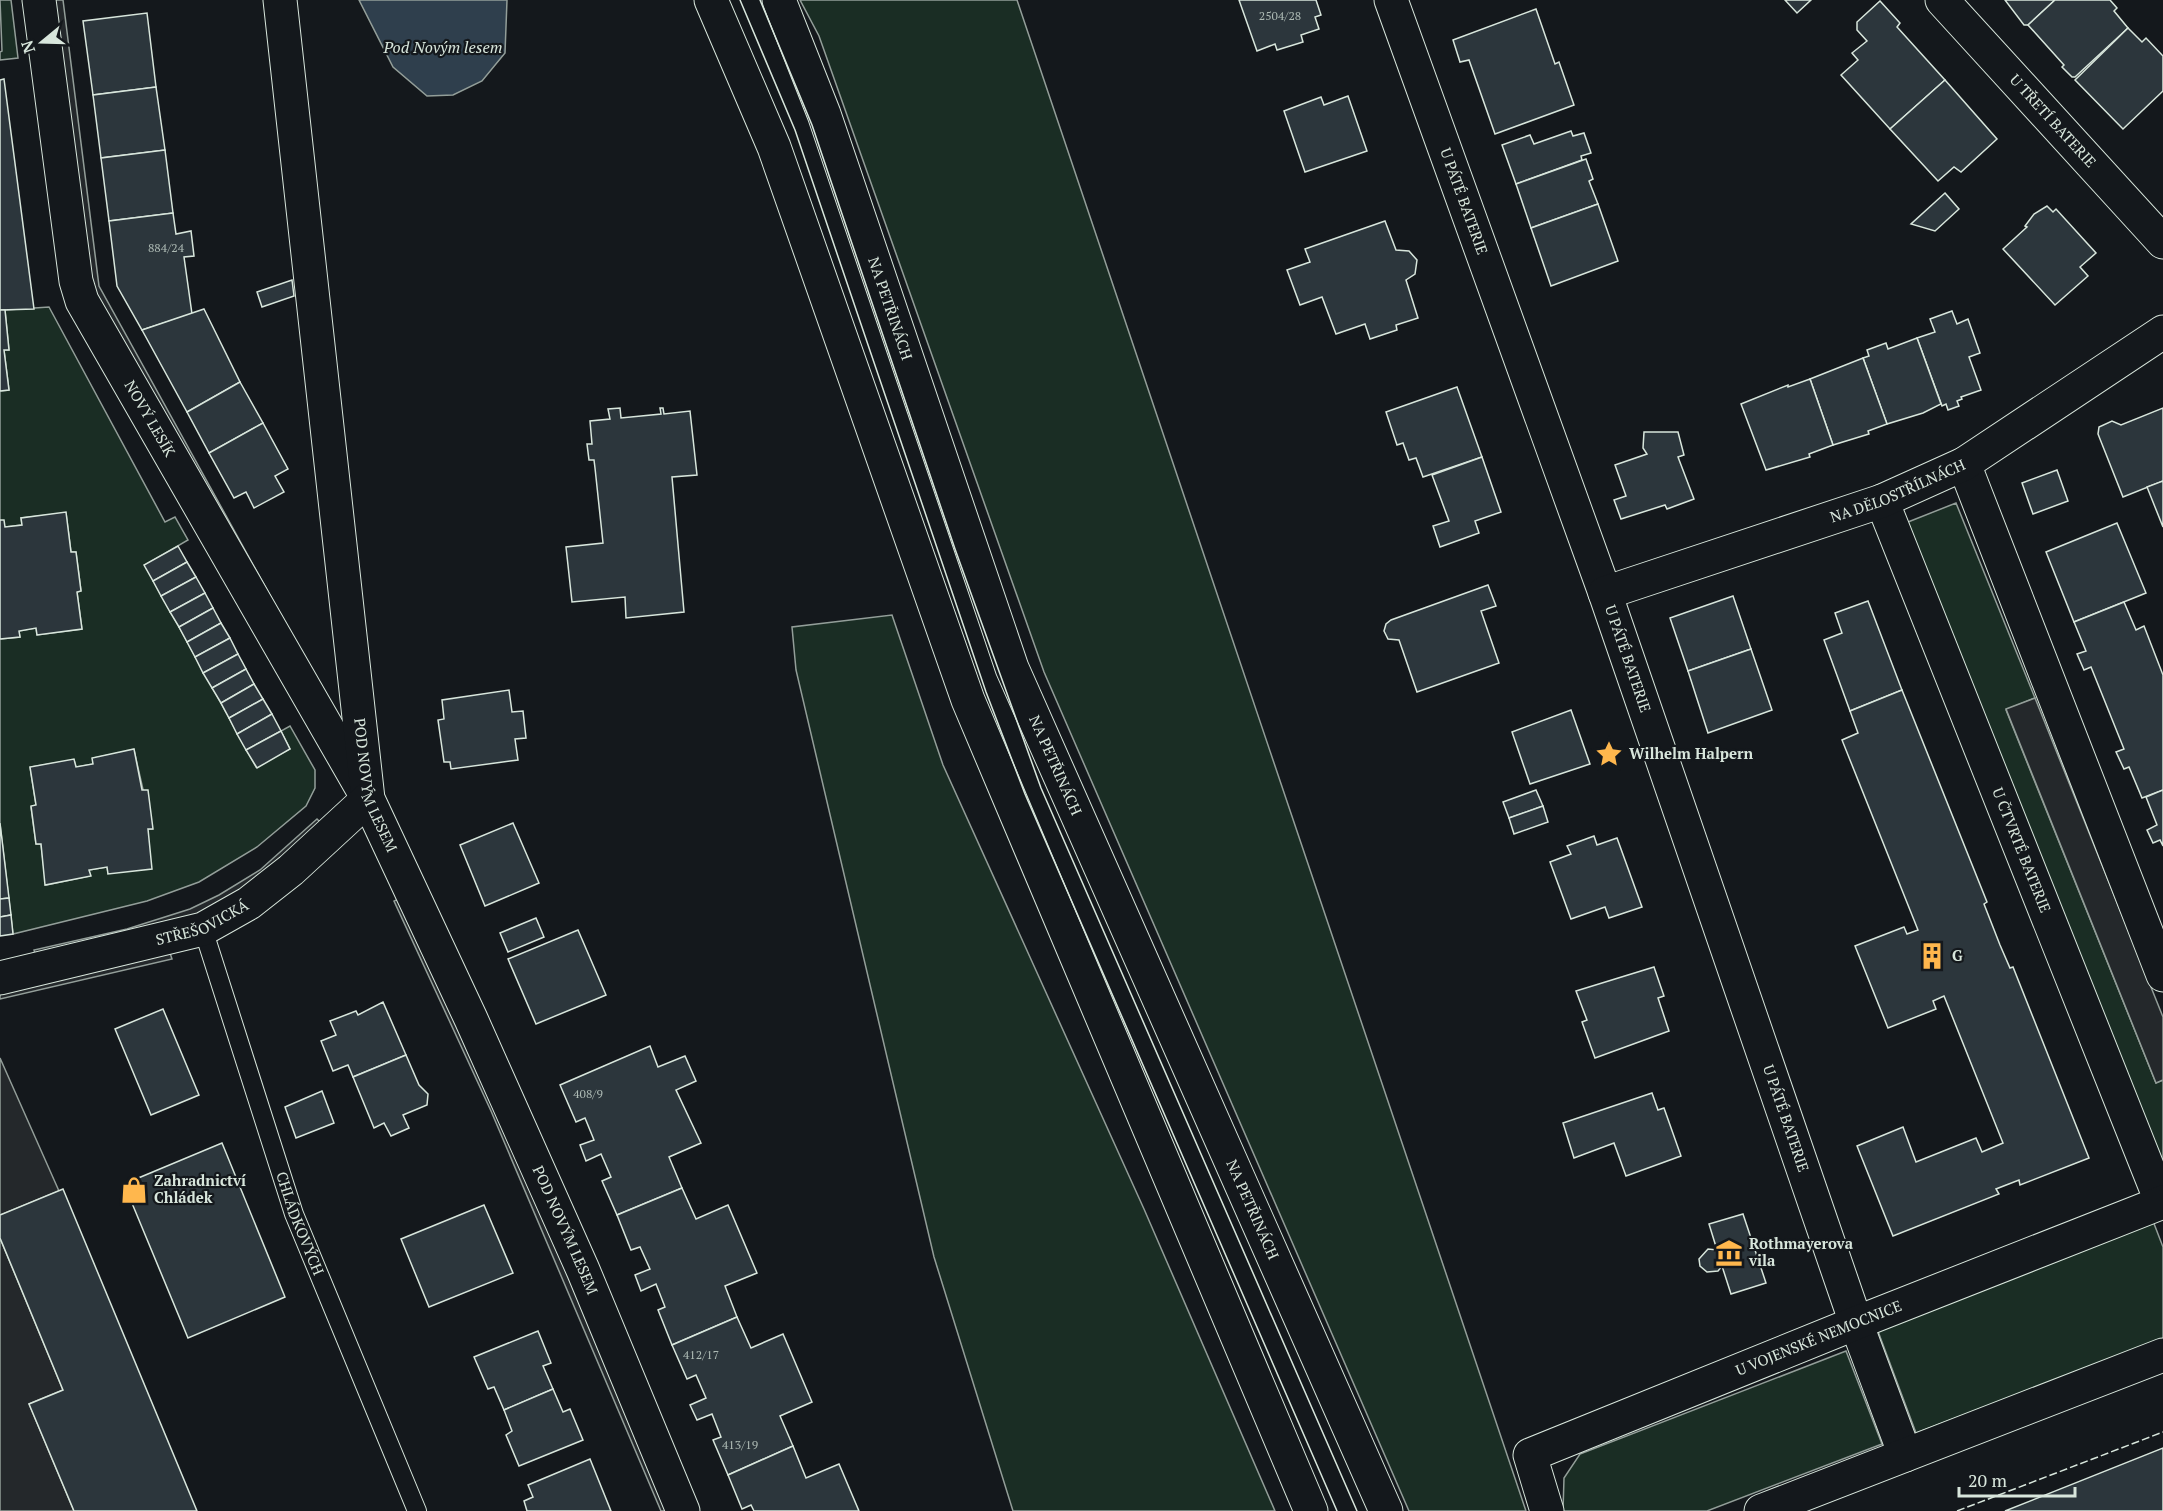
<svg xmlns="http://www.w3.org/2000/svg" width="2163" height="1511" viewBox="0 0 2163 1511" font-family="'PT Serif',serif">
  <style>
    .green { fill: #1a2d24; stroke: #939e99; stroke-width: 1.5; fill-rule: evenodd }
    .parking { fill: #24282b; stroke: #939e99; stroke-width: 1.5 }
    .water { fill: #2f3f4d; stroke: #939e99; stroke-width: 1.5 }
    .building { fill: #2c363c; stroke: #d8e6dc; stroke-width: 1.5 }
    .lines { fill: none; stroke-linecap: round; stroke-linejoin: round }
    .service-casing { stroke: #d8e6dc; stroke-width: 20 }
    .minor-casing { stroke: #d8e6dc; stroke-width: 35 }
    .tertiary-casing { stroke: #d8e6dc; stroke-width: 35 }
    .service { stroke: #14181c; stroke-width: 18 }
    .minor { stroke: #14181c; stroke-width: 33 }
    .tertiary { stroke: #14181c; stroke-width: 33 }
    .tram { stroke: #d8e6dc; stroke-width: 1.5 }
    .fence { stroke: #d8e6dc; stroke-width: 1.5; stroke-dasharray: 8 3; stroke-linecap: butt }
    .labels { text-anchor: middle; stroke-width: 4.5; stroke-linejoin: round; paint-order: stroke }
    .number-label { font-size: 12px; fill: #adbab4 }
    .street-label { font-size: 15px; fill: #d8e6dc; stroke: #14181c }
    .poi-label { font-size: 15px; font-weight: bold; fill: #d8e6dc; stroke: #14181c; text-anchor: start }
    .water-label { font-size: 16px; font-style: italic; fill: #d8e6dc; stroke: #14181c }
  </style>
  <rect width="100%" height="100%" fill="#14181c"/>
  <g class="green">
    <polygon points="0,0 11,0 18,58 0,60 0,52 2,51"/>
    <polygon points="800,0 1017,0 1526,1511 1409,1511 1044,672 819,36"/>
    <path d="M49 307 165 522 175 517 188 540 145 565 256 767 290 749 281 731 290 726 315 770V788L306 806 257 847 199 882 147 901 13 934 0 824V639L20 637 19 631 36 628 37 635 82 629 77 592 81 591 76 552H71L66 513 21 518 22 525 5 527 0 520V391L9 390 4 350H9L5 310ZM134 750 152 829H148L108 873 107 867 89 870 90 876 46 885 41 844H36L31 807 36 805 30 767 74 760 76 767 93 764V758Z"/>
    <polygon points="1956,503 2035,698 2006,710 2156,1083 2163,1080 2163,1166 1903,524"/>
    <polygon points="892,615 943,765 1144,1209 1275,1511 1013,1511 934,1257 796,670 792,627"/>
    <polygon points="2153,1221 2163,1247 2163,1340 1916,1433 1876,1326"/>
    <polygon points="1846,1351 1882,1444 1707,1511 1563,1511 1564,1478 1580,1454"/>
  </g>
  <g class="parking">
    <polygon points="51,0 63,0 99,286 287,626 87,290"/>
    <polygon points="2035,698 2163,1017 2163,1080 2156,1083 2006,709"/>
    <polygon points="317,819 325,827 304,849 195,920 37,961 34,950 127,929 190,909 219,895 260,870"/>
    <polygon points="405,896 673,1511 661,1511 491,1111 394,901"/>
    <polygon points="168,947 172,959 0,999 0,987"/>
    <polygon points="0,1058 59,1191 0,1215"/>
    <polygon points="0,1238 63,1390 29,1404 74,1511 0,1511"/>
  </g>
  <polygon class="water" points="359,0 507,0 505,53 482,81 453,95 427,96 393,67"/>
  <g class="building">
    <polygon points="1239,0 1316,0 1321,15 1315,17 1319,29 1301,35 1303,42 1277,50 1275,44 1257,51"/>
    <polygon points="1785,0 1811,0 1797,13"/>
    <polygon points="2005,0 2055,0 2028,25 2024,25"/>
    <polygon points="2055,0 2110,0 2117,8 2114,11 2128,28 2075,77 2072,77 2062,67 2064,65 2028,25"/>
    <polygon points="1880,1 1900,23 1897,27 1945,80 1890,129 1841,75 1858,60 1852,53 1867,41 1857,30 1857,22"/>
    <polygon points="1536,9 1555,64 1559,62 1574,105 1495,134 1469,60 1460,62 1453,40"/>
    <polygon points="147,13 156,87 93,95 83,21"/>
    <polygon points="2128,28 2142,42 2146,38 2163,56 2163,91 2123,129 2075,80"/>
    <polygon points="4,79 34,309 0,310 0,80"/>
    <polygon points="1945,80 1997,139 1961,172 1954,167 1938,181 1890,129"/>
    <polygon points="156,87 165,150 101,158 93,95"/>
    <polygon points="1348,96 1367,151 1305,172 1284,111 1321,97 1324,105"/>
    <polygon points="1571,131 1573,136 1584,133 1591,153 1581,156 1582,160 1516,184 1502,145 1530,135 1534,144"/>
    <polygon points="165,150 173,213 109,221 101,158"/>
    <polygon points="1586,159 1593,179 1589,181 1598,204 1531,228 1516,184"/>
    <polygon points="1945,193 1959,209 1935,231 1911,224"/>
    <polygon points="1598,204 1618,261 1551,286 1531,228"/>
    <polygon points="2047,206 2053,212 2056,209 2096,253 2080,267 2088,276 2055,305 2003,249 2027,227 2025,226 2034,214"/>
    <polygon points="173,213 176,234 191,231 194,256 184,257 192,314 142,330 117,286 109,221"/>
    <polygon points="1385,221 1396,250 1409,251 1417,260 1415,274 1406,280 1418,318 1396,325 1397,330 1370,339 1365,324 1336,334 1322,297 1300,305 1287,270 1310,262 1305,249"/>
    <polygon points="292,280 294,296 262,307 257,292"/>
    <polygon points="204,309 240,382 187,412 142,330"/>
    <polygon points="0,310 5,310 9,350 4,350 9,390 0,391"/>
    <polygon points="1952,311 1957,324 1968,319 1980,353 1969,357 1981,390 1961,397 1962,399 1957,401 1959,406 1948,410 1946,404 1942,406 1917,338 1935,332 1930,319"/>
    <polygon points="1917,338 1941,404 1923,413 1887,424 1863,358 1869,356 1867,350 1886,343 1888,349"/>
    <polygon points="1863,358 1887,424 1868,431 1869,434 1833,445 1810,379"/>
    <polygon points="1810,379 1833,445 1809,454 1810,457 1766,470 1741,404 1788,385 1788,387"/>
    <polygon points="240,382 263,423 209,453 187,412"/>
    <polygon points="1457,387 1482,457 1423,477 1416,458 1409,460 1403,443 1397,445 1386,412"/>
    <polygon points="620,408 621,418 661,414 660,408 663,408 664,414 690,411 697,475 672,477 684,612 626,618 625,597 572,602 566,547 603,543 595,468 594,460 589,460 587,444 592,444 590,421 610,419 608,409"/>
    <polygon points="2163,408 2163,481 2123,497 2098,434 2099,427 2112,421 2121,425"/>
    <polygon points="263,423 288,469 275,476 284,492 254,508 246,492 234,498 209,453"/>
    <polygon points="1644,432 1678,432 1684,455 1678,457 1694,499 1667,509 1665,505 1621,519 1614,500 1626,496 1615,465 1647,454 1643,448"/>
    <polygon points="1482,457 1501,512 1475,521 1479,533 1440,547 1433,526 1449,521 1432,475"/>
    <polygon points="2057,470 2068,501 2033,514 2022,483"/>
    <polygon points="2163,481 2163,527 2147,487"/>
    <polygon points="66,512 71,552 76,552 81,591 77,592 82,629 37,635 36,628 19,631 20,637 0,639 0,520 4,520 5,527 22,525 21,518"/>
    <polygon points="2117,523 2146,593 2074,622 2046,552"/>
    <polygon points="178,546 187,562 153,581 144,565"/>
    <polygon points="187,562 196,577 161,596 153,581"/>
    <polygon points="196,577 205,593 170,612 161,596"/>
    <polygon points="1488,585 1496,606 1481,611 1499,663 1417,692 1399,640 1388,639 1384,631 1386,624 1391,620"/>
    <polygon points="205,593 213,608 179,627 170,612"/>
    <polygon points="1733,596 1751,649 1688,671 1670,618"/>
    <polygon points="1868,601 1902,690 1850,711 1824,640 1842,633 1835,613"/>
    <polygon points="2124,602 2136,630 2144,626 2163,675 2163,790 2142,798 2129,767 2124,769 2116,752 2124,749 2091,667 2084,670 2077,654 2086,651 2074,622"/>
    <polygon points="213,608 221,623 187,642 179,627"/>
    <polygon points="221,623 230,638 195,657 187,642"/>
    <polygon points="230,638 238,654 203,673 195,657"/>
    <polygon points="1751,649 1772,710 1708,733 1688,671"/>
    <polygon points="238,654 246,669 212,688 203,673"/>
    <polygon points="246,669 254,684 221,703 212,688"/>
    <polygon points="254,684 263,699 229,718 221,703"/>
    <polygon points="509,690 512,712 523,711 526,738 515,739 518,760 451,769 450,762 444,762 438,720 444,719 442,700"/>
    <polygon points="1902,690 1987,902 1984,904 2000,945 2010,968 2013,967 2089,1158 2020,1185 2019,1180 1996,1189 1999,1194 1893,1236 1857,1146 1903,1127 1916,1162 1976,1138 1982,1152 2003,1143 1944,996 1933,1001 1936,1009 1888,1028 1855,946 1904,927 1907,934 1918,930 1842,740 1858,733 1850,711"/>
    <polygon points="263,699 272,714 237,734 229,718"/>
    <polygon points="1571,710 1590,764 1530,784 1512,732"/>
    <polygon points="272,714 281,731 246,750 237,734"/>
    <polygon points="281,731 290,749 257,768 246,750"/>
    <polygon points="134,749 142,790 148,790 153,829 148,829 152,869 108,874 107,867 89,870 91,876 45,885 41,844 36,844 31,806 36,805 30,767 74,759 76,767 93,764 92,758"/>
    <polygon points="1536,790 1543,806 1509,818 1503,802"/>
    <polygon points="2163,790 2163,846 2160,840 2153,843 2147,830 2157,825 2146,797"/>
    <polygon points="1543,806 1548,822 1514,834 1509,818"/>
    <polygon points="0,823 9,898 0,899"/>
    <polygon points="513,823 539,883 485,906 460,845"/>
    <polygon points="1594,836 1597,845 1617,838 1642,907 1609,918 1605,907 1571,919 1550,862 1571,854 1567,846"/>
    <polygon points="9,898 11,915 0,917 0,899"/>
    <polygon points="11,915 13,934 0,936 0,917"/>
    <polygon points="536,918 544,937 508,952 500,933"/>
    <polygon points="578,930 606,995 536,1024 508,959"/>
    <polygon points="1654,967 1664,996 1658,998 1669,1031 1595,1058 1582,1022 1587,1020 1576,991"/>
    <polygon points="383,1002 406,1055 353,1077 348,1065 333,1071 321,1041 336,1035 330,1021 356,1011 358,1015"/>
    <polygon points="163,1009 199,1095 151,1115 115,1029"/>
    <polygon points="650,1046 658,1067 685,1056 696,1081 676,1090 701,1143 669,1157 682,1188 617,1215 602,1181 611,1177 601,1154 586,1161 580,1145 594,1140 585,1118 576,1122 560,1085"/>
    <polygon points="406,1055 419,1085 428,1094 427,1105 403,1115 409,1128 391,1136 384,1123 374,1128 353,1077"/>
    <polygon points="322,1091 334,1123 296,1138 285,1107"/>
    <polygon points="1652,1093 1658,1110 1664,1108 1681,1156 1626,1176 1614,1143 1574,1158 1563,1123"/>
    <polygon points="222,1143 285,1297 188,1338 124,1184"/>
    <polygon points="682,1188 696,1219 728,1205 757,1273 725,1286 737,1317 672,1345 658,1310 665,1307 656,1284 641,1291 635,1275 650,1269 640,1247 631,1250 617,1215"/>
    <polygon points="63,1189 197,1511 74,1511 29,1404 63,1390 0,1238 0,1215"/>
    <polygon points="484,1205 513,1273 429,1307 401,1239"/>
    <polygon points="1743,1214 1766,1283 1731,1294 1722,1266 1718,1271 1707,1272 1700,1266 1699,1259 1708,1249 1717,1250 1709,1224"/>
    <polygon points="737,1317 751,1348 783,1334 812,1402 780,1416 793,1446 728,1475 713,1440 721,1437 712,1414 697,1420 690,1405 706,1398 696,1375 687,1379 672,1345"/>
    <polygon points="538,1331 551,1363 543,1366 553,1389 504,1410 494,1387 488,1389 474,1357"/>
    <polygon points="553,1389 563,1412 570,1409 583,1440 519,1466 506,1435 512,1431 504,1410"/>
    <polygon points="793,1446 806,1478 839,1464 859,1511 754,1511 751,1505 742,1509 728,1475"/>
    <polygon points="2163,1448 2163,1511 2005,1511"/>
    <polygon points="590,1459 611,1511 527,1511 524,1501 533,1497 528,1485"/>
  </g>
  <g class="lines">
    <defs>
      <g id="service">
        <path id="s1" d="M203 929 294 1214 417 1511"/>
      </g>
      <g id="minor">
        <path id="s2" d="M39 0 76 281 82 301 363 790"/>
        <path id="s3" d="M280 0 368 799 471 1019 583 1270 683 1511"/>
        <path id="s4" d="M1391 0 1605 593 1856 1323 1905 1455"/>
        <path id="s5" d="M1942 0 2163 242"/>
        <polyline points="1964,464 2163,975"/>
        <path id="s6" d="M1882 501 2161 1201"/>
        <path id="s7" d="M1605 593 1882 501 1964 464 2163 332"/>
        <path id="s8" d="M0 978 203 929 249 903 291 870 368 799"/>
        <path id="s9" d="M1547 1511 1530 1455 1856 1323 2163 1202"/>
        <polyline points="1761,1511 2163,1355"/>
      </g>
      <g id="tertiary">
        <polyline points="711,0 774,147 968,700 1311,1511"/>
        <path id="s10" d="M779 0 824 114 1012 668 1386 1511"/>
      </g>
    </defs>
    <use href="#service" class="service-casing"/>
    <use href="#minor" class="minor-casing"/>
    <use href="#tertiary" class="tertiary-casing"/>
    <use href="#service" class="service"/>
    <use href="#minor" class="minor"/>
    <use href="#tertiary" class="tertiary"/>
    <g class="tram">
      <polyline points="740,0 795,130 986,692 1025,794 1337,1511"/>
      <polyline points="760,0 812,125 955,549 1041,788 1357,1511"/>
    </g>
    <polyline class="fence" points="1957,1511 2163,1432"/>
  </g>
  <defs>
    <symbol id="sight-bare" viewBox="-9 -9 18 18"><path d="M0-6L1.8-2.2L6-1.7L2.9 1.2L3.7 5.4L0 3.3L-3.7 5.4L-2.9 1.2L-6-1.7L-1.8-2.2Z" fill="#ffb74d" stroke="#14181c" stroke-width="2.5" paint-order="stroke"/></symbol>
    <symbol id="building-bare" viewBox="-9 -9 18 18"><path d="M-4-6H4V6H1V3H-1V6H-4ZM-2.5-4.3h1.7v1.8h-1.7ZM.8-4.3h1.7v1.8H.8ZM-2.5-1h1.7V.8h-1.7ZM.8-1h1.7V.8H.8Z" fill="#ffb74d" stroke="#14181c" stroke-width="2.5" paint-order="stroke"/></symbol>
    <symbol id="shop-bare" viewBox="-9 -9 18 18"><path d="M-5-2.5h2.3a2.7 3.5 0 0 1 5.4 0H5L5.5 6h-11ZM-1.5-2.5h3a1.5 2.3 0 0 0-3 0Z" fill="#ffb74d" stroke="#14181c" stroke-width="2.5" paint-order="stroke"/></symbol>
    <symbol id="museum-bare" viewBox="-9 -9 18 18"><path d="M0-6L6-3V-2H-6V-3ZM-5-1h2V3h-2ZM-1-1h2V3h-2ZM3-1h2V3H3ZM-6 4H6V6H-6Z" fill="#ffb74d" stroke="#14181c" stroke-width="2.5" paint-order="stroke"/></symbol>
  </defs>
  <g fill-rule="evenodd">
    <use href="#sight-bare" x="1590" y="735" width="38" height="38"/>
    <use href="#building-bare" x="1913" y="937" width="38" height="38"/>
    <use href="#shop-bare" x="115" y="1171" width="38" height="38"/>
    <use href="#museum-bare" x="1710" y="1234" width="38" height="38"/>
  </g>
  <g class="labels">
    <g class="number-label">
      <text x="1280" y="20">2504/28</text>
      <text x="166" y="252">884/24</text>
      <text x="588" y="1098">408/9</text>
      <text x="701" y="1359">412/17</text>
      <text x="740" y="1449">413/19</text>
    </g>
    <g class="street-label">
      <text dy="5" stroke="none"><textPath href="#s5" startOffset="164">U TŘETÍ BATERIE</textPath></text>
      <text dy="5" stroke="none"><textPath href="#s4" startOffset="214">U PÁTÉ BATERIE</textPath></text>
      <text dy="5" stroke="none"><textPath href="#s10" startOffset="328">NA PETŘINÁCH</textPath></text>
      <text dy="5" stroke="none"><textPath href="#s2" startOffset="440">NOVÝ LESÍK</textPath></text>
      <text dy="5" stroke="none"><textPath href="#s7" startOffset="310">NA DĚLOSTŘÍLNÁCH</textPath></text>
      <text dy="5" stroke="none"><textPath href="#s4" startOffset="700">U PÁTÉ BATERIE</textPath></text>
      <text dy="5" stroke="none"><textPath href="#s10" startOffset="814">NA PETŘINÁCH</textPath></text>
      <text dy="5" stroke="none"><textPath href="#s3" startOffset="792">POD NOVÝM LESEM</textPath></text>
      <text dy="5" stroke="none"><textPath href="#s6" startOffset="376">U ČTVRTÉ BATERIE</textPath></text>
      <text dy="5" stroke="none"><textPath href="#s8" startOffset="210">STŘEŠOVICKÁ</textPath></text>
      <text dy="5" stroke="none"><textPath href="#s4" startOffset="1186">U PÁTÉ BATERIE</textPath></text>
      <text dy="5" stroke="none"><textPath href="#s10" startOffset="1300">NA PETŘINÁCH</textPath></text>
      <text dy="5" stroke="none"><textPath href="#s1" startOffset="310">CHLÁDKOVÝCH</textPath></text>
      <text dy="5" stroke="none"><textPath href="#s3" startOffset="1278">POD NOVÝM LESEM</textPath></text>
      <text dy="5" stroke="none"><textPath href="#s9" startOffset="370">U VOJENSKÉ NEMOCNICE</textPath></text>
    </g>
    <g class="poi-label">
      <text x="1629" y="759">Wilhelm Halpern</text>
      <text x="1952" y="961">G</text>
      <text x="154" y="1186">Zahradnictví<tspan x="154" dy="17">Chládek</tspan></text>
      <text x="1749" y="1249">Rothmayerova<tspan x="1749" dy="17">vila</tspan></text>
    </g>
    <g class="water-label">
      <text x="443" y="53">Pod Novým lesem</text>
    </g>
  </g>
  <g transform="translate(42 42) rotate(251)" stroke="#14181c" stroke-width="4.5" paint-order="stroke">
  <path d="M0-4.5L10 22L0 15L-10 22Z" fill="#d8e6dc"/>
  <text y="-9" font-size="16" font-weight="bold" text-anchor="middle" fill="#d8e6dc">N</text>
  </g>
  <path d="M1959 1487v9h116v-9" fill="none" stroke="#d8e6dc" stroke-width="3"/>
  <text x="1968" y="1487" font-size="18" fill="#d8e6dc" stroke="#14181c" stroke-width="4.5" paint-order="stroke">20 m</text>
</svg>
